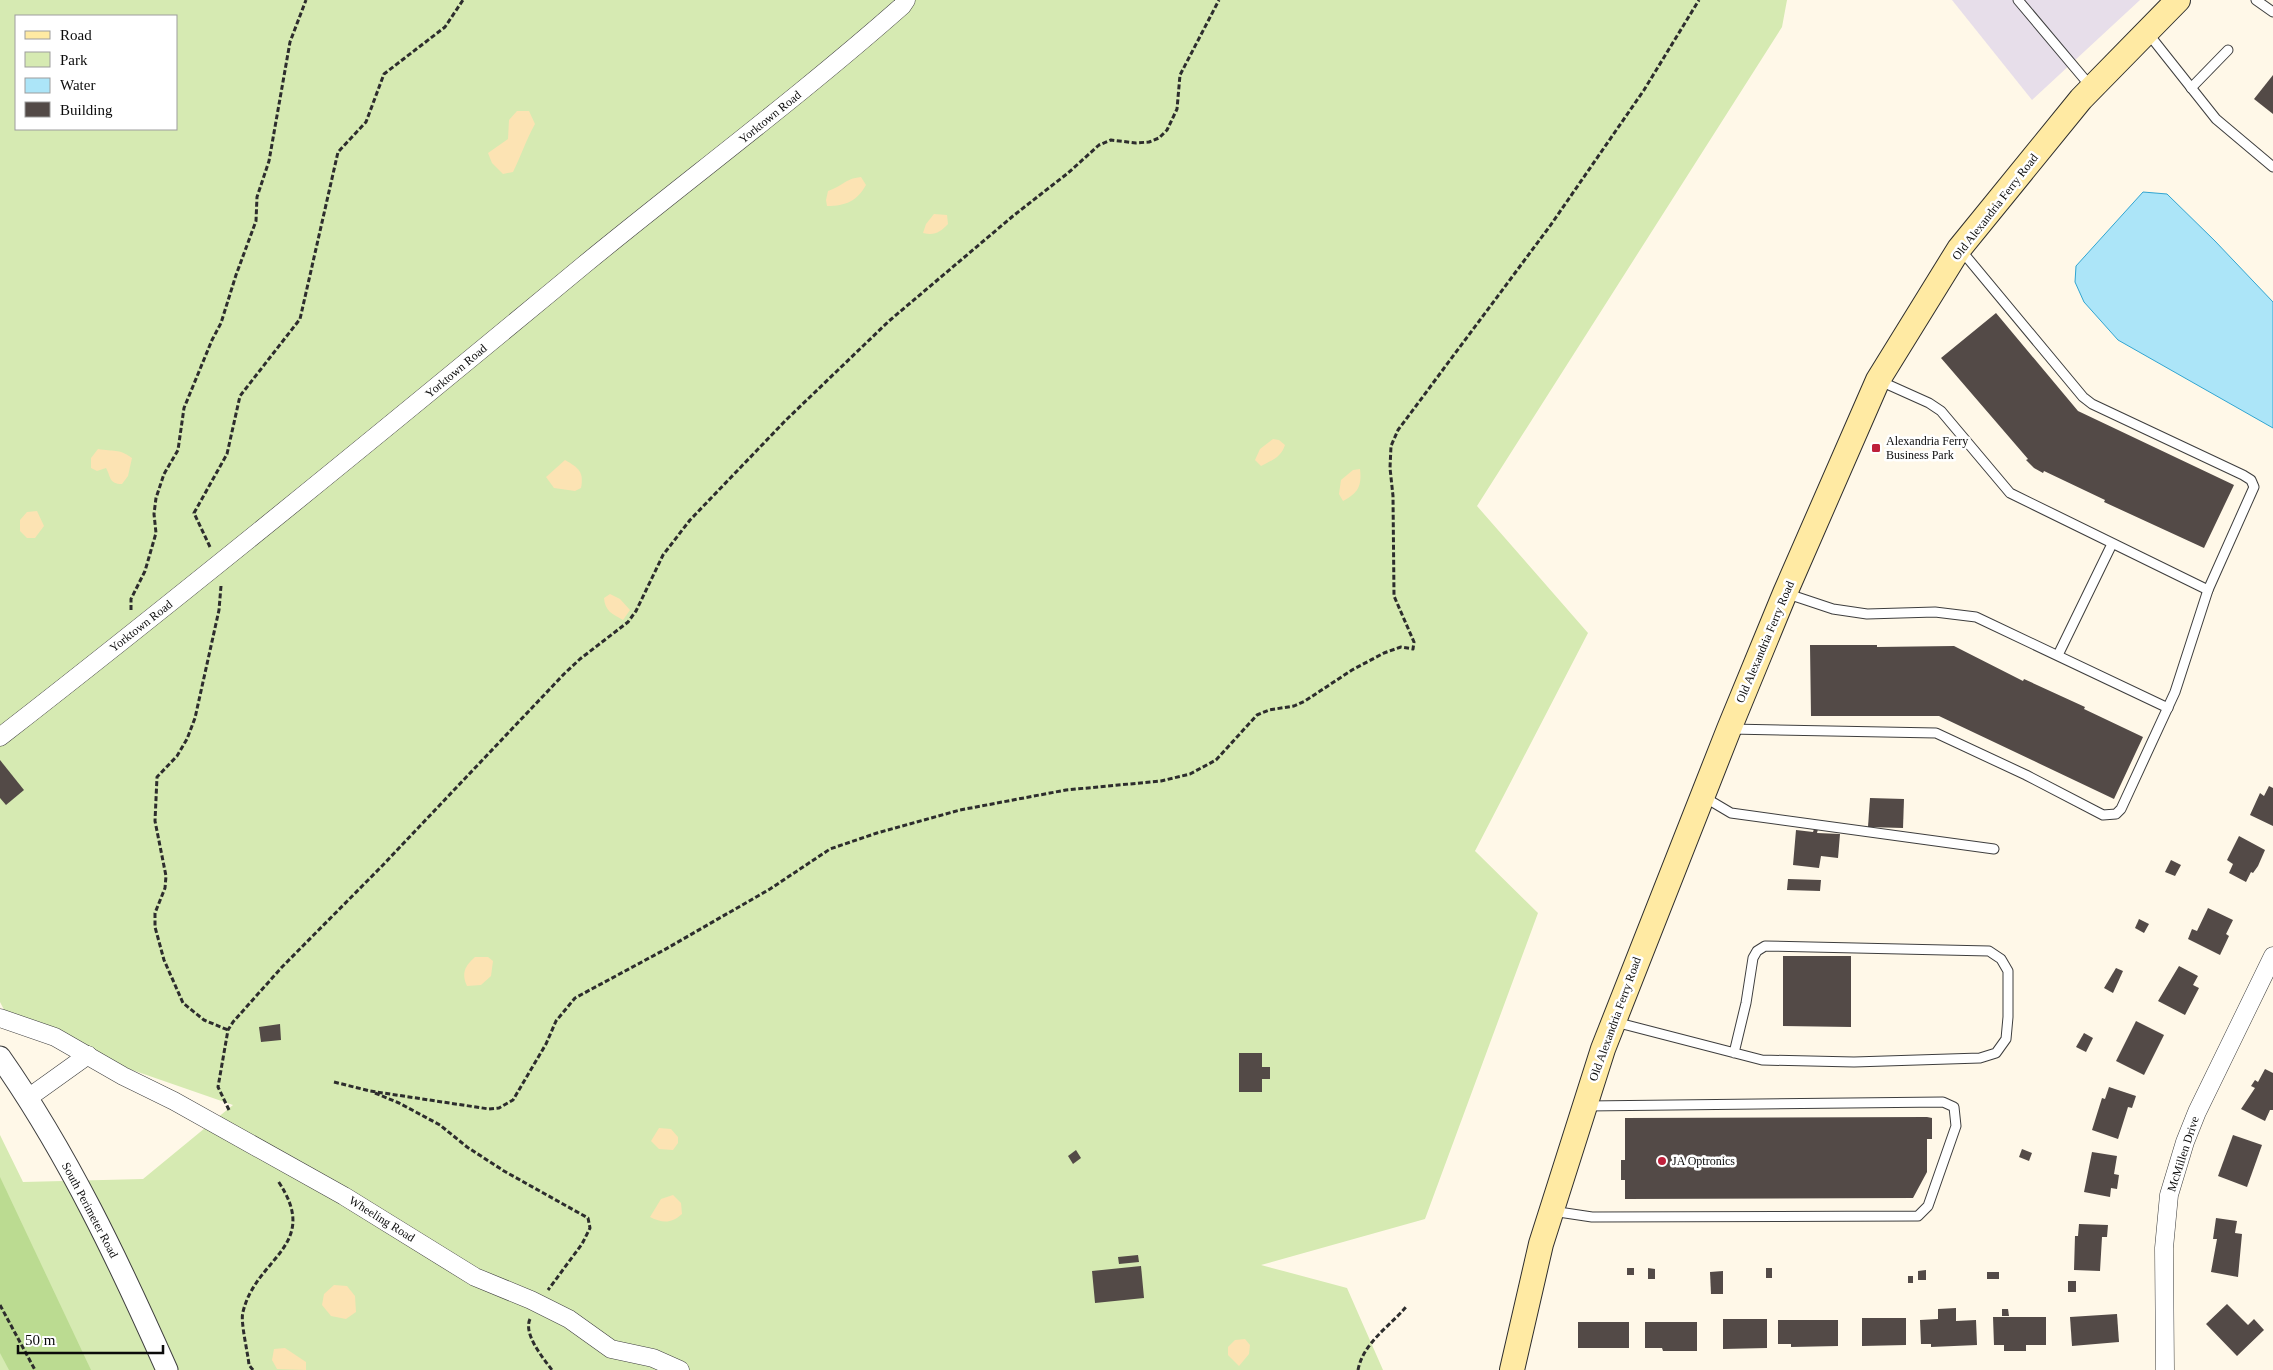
<svg xmlns="http://www.w3.org/2000/svg" width="2273" height="1370" viewBox="0 0 2273 1370" font-family="Georgia,serif">
  <style>
    .industrial { fill: #e7deea }
    .green { fill: #d6eab2; fill-rule: evenodd }
    .forest { fill: #bbdb91 }
    .sand { fill: #fce3b3 }
    .water { fill: #ace5f8; stroke: #31a5d1 }
    .building { fill: #534a47 }
    .lines { fill: none; stroke-linecap: round; stroke-linejoin: round }
    .service-casing { stroke: #3e3e3e; stroke-width: 11 }
    .minor-casing { stroke: #3e3e3e; stroke-width: 19 }
    .tertiary-casing { stroke: #3e3e3e; stroke-width: 23 }
    .secondary-casing { stroke: #2d2d2d; stroke-width: 26 }
    .path { stroke: #2d2d2d; stroke-width: 3; stroke-dasharray: 5 2.5; stroke-linecap: butt }
    .service { stroke: #fff; stroke-width: 9 }
    .minor { stroke: #fff; stroke-width: 18 }
    .tertiary { stroke: #fff; stroke-width: 21 }
    .secondary { stroke: #ffeaa3; stroke-width: 24 }
    .poi-dot { fill: #be203b; stroke: #fff; stroke-width: 2 }
    .labels { text-anchor: middle; stroke-width: 5; stroke-linejoin: round; paint-order: stroke }
    .street-label { font-size: 12px; fill: #0b0b0b; stroke: #fff }
    .poi-label { font-size: 12px; fill: #0b0b0b; stroke: #fff; text-anchor: start }
  </style>
  <rect width="100%" height="100%" fill="#fff8e8"/>
  <polygon class="industrial" points="1952,0 2140,0 2032,100"/>
  <path class="green" d="M0 0H1787L1782 27 1477 506 1588 633 1475 851 1538 913 1425 1219 1261 1265 1347 1288 1383 1370H0V1135L23 1182 143 1179 233 1105 14 1029 0 1002ZM16 16H176V129H16Z"/>
  <polygon class="forest" points="0,1177 91,1370 9,1370 0,1353"/>
  <g class="sand">
    <path d="M517 111H529L535 124C526 140 521 156 513 172L503 174 492 163 488 153 508 139 509 120Z"/>
    <path d="M861 177 866 185C857 201 846 206 827 206L826 200 828 191C843 186 844 179 861 177Z"/>
    <path d="M934 214 947 215 948 224C940 232 935 236 923 233L926 224Z"/>
    <path d="M1273 439 1279 440 1285 445C1281 457 1273 460 1261 466L1255 460 1260 449Z"/>
    <path d="M98 449C114 452 118 448 132 458L128 476 122 484C109 484 111 477 106 468L97 471 91 468V458Z"/>
    <path d="M565 460C579 468 584 472 581 488L575 491 554 488 546 477Z"/>
    <path d="M1360 469C1362 486 1358 493 1343 501L1339 494 1341 480 1353 470Z"/>
    <polygon points="37,511 44,526 35,538 27,538 20,531 20,520 27,512"/>
    <path d="M610 594 620 599 630 610 623 620C612 614 605 611 604 598Z"/>
    <path d="M475 957H488L493 961 491 976 481 985 467 986C461 973 465 966 475 957Z"/>
    <polygon points="659,1128 671,1129 678,1137 678,1143 673,1150 659,1149 651,1141"/>
    <path d="M673 1195 681 1203 682 1214C671 1224 662 1223 650 1217L661 1199Z"/>
    <polygon points="334,1285 347,1286 355,1296 356,1312 346,1319 331,1316 322,1305 324,1294"/>
    <polygon points="1245,1339 1250,1345 1249,1354 1239,1366 1228,1355 1228,1347 1235,1340"/>
    <polygon points="285,1348 306,1362 306,1370 277,1369 272,1360 274,1349"/>
  </g>
  <polygon class="water" points="2143,192 2167,194 2215,241 2273,302 2273,428 2118,340 2084,302 2075,282 2076,266"/>
  <g class="building">
    <polygon points="2273,75 2273,114 2254,99"/>
    <polygon points="1996,313 2078,411 2234,485 2204,548 2104,502 2105,500 2044,471 2043,473 2034,468 2026,460 2028,459 1941,358"/>
    <polygon points="1810,645 1877,645 1877,647 1954,646 2023,681 2024,679 2085,707 2084,709 2143,737 2114,799 1939,716 1811,716"/>
    <polygon points="0,760 24,790 6,805 0,798"/>
    <polygon points="2269,786 2273,788 2273,826 2250,815 2260,793 2264,796"/>
    <polygon points="1870,798 1904,799 1903,828 1868,827"/>
    <polygon points="1814,829 1818,829 1817,833 1840,834 1838,858 1821,856 1819,868 1793,865 1796,830 1813,832"/>
    <polygon points="2239,836 2265,850 2258,866 2253,873 2251,872 2246,882 2229,873 2233,864 2227,860"/>
    <polygon points="2171,860 2181,865 2175,876 2165,872"/>
    <polygon points="1788,879 1821,880 1820,891 1787,890"/>
    <polygon points="2208,908 2233,920 2226,934 2229,936 2220,955 2188,939 2192,929 2197,931"/>
    <polygon points="2139,919 2149,924 2144,933 2135,928"/>
    <polygon points="1783,956 1851,956 1851,1027 1783,1026"/>
    <polygon points="2179,966 2198,976 2193,985 2199,988 2185,1015 2158,1001"/>
    <polygon points="2116,968 2123,971 2113,993 2104,988"/>
    <polygon points="2136,1021 2164,1035 2144,1075 2116,1061"/>
    <polygon points="280,1024 281,1040 261,1042 259,1027"/>
    <polygon points="2084,1033 2093,1038 2086,1052 2076,1047"/>
    <polygon points="1239,1053 1262,1053 1262,1067 1270,1067 1270,1079 1262,1079 1262,1092 1239,1092"/>
    <polygon points="2265,1069 2273,1073 2273,1110 2270,1110 2265,1121 2241,1109 2255,1088 2251,1086 2255,1080 2258,1082"/>
    <polygon points="2109,1087 2136,1096 2132,1108 2128,1107 2118,1139 2092,1130 2102,1098 2105,1099"/>
    <polygon points="1625,1118 1927,1117 1932,1118 1932,1139 1927,1139 1927,1172 1913,1198 1625,1199 1625,1180 1621,1180 1621,1160 1625,1160"/>
    <polygon points="2233,1135 2262,1145 2247,1187 2218,1176"/>
    <polygon points="2022,1149 2032,1153 2029,1161 2019,1157"/>
    <polygon points="1076,1150 1081,1158 1073,1164 1068,1156"/>
    <polygon points="2092,1152 2117,1156 2114,1174 2119,1175 2117,1189 2111,1188 2110,1197 2084,1192"/>
    <polygon points="2216,1218 2237,1221 2235,1233 2242,1234 2238,1277 2211,1272 2217,1239 2213,1239"/>
    <polygon points="2079,1224 2108,1225 2107,1237 2102,1237 2100,1271 2074,1270 2075,1236 2078,1236"/>
    <polygon points="1138,1255 1139,1262 1119,1264 1118,1257"/>
    <polygon points="1141,1266 1144,1298 1095,1303 1092,1271"/>
    <rect x="1627" y="1268" width="7" height="7"/>
    <polygon points="1648,1268 1655,1269 1655,1279 1648,1279"/>
    <rect x="1766" y="1268" width="6" height="10"/>
    <polygon points="1926,1270 1926,1280 1918,1280 1918,1271"/>
    <polygon points="1723,1271 1723,1294 1711,1294 1710,1272"/>
    <rect x="1987" y="1272" width="12" height="7"/>
    <rect x="1908" y="1276" width="5" height="7"/>
    <rect x="2068" y="1281" width="8" height="11"/>
    <polygon points="2227,1304 2248,1325 2254,1319 2264,1330 2237,1356 2206,1324"/>
    <polygon points="1956,1308 1956,1321 1976,1320 1977,1345 1931,1347 1931,1344 1921,1344 1920,1320 1938,1319 1938,1309"/>
    <polygon points="2002,1309 2008,1309 2009,1316 2002,1316"/>
    <polygon points="2117,1314 2119,1342 2072,1346 2070,1317"/>
    <polygon points="1993,1317 2046,1317 2046,1345 2026,1345 2026,1351 2004,1351 2004,1345 1994,1345"/>
    <polygon points="1862,1318 1906,1318 1906,1345 1862,1346"/>
    <polygon points="1723,1319 1767,1319 1767,1348 1723,1349"/>
    <polygon points="1778,1320 1838,1320 1838,1346 1791,1347 1791,1344 1778,1344"/>
    <rect x="1578" y="1322" width="51" height="26"/>
    <polygon points="1645,1322 1697,1322 1697,1351 1663,1351 1662,1348 1645,1348"/>
  </g>
  <g class="lines">
    <defs>
      <g id="service">
        <polyline points="2018,0 2092,88"/>
        <polyline points="2256,0 2273,12"/>
        <polyline points="2147,32 2216,119 2273,167"/>
        <polyline points="2191,88 2228,50"/>
        <polyline points="1880,381 1929,403 1941,411 2010,493 2208,590"/>
        <polyline points="1785,593 1833,609 1867,614 1935,612 1976,617 2168,708"/>
        <polyline points="2058,655 2112,544"/>
        <polyline points="1730,729 1936,733 2026,775 2103,815 2116,814 2121,809 2175,692 2208,590 2254,487 2251,480 2243,475 2092,404 2083,397 1960,249"/>
        <polyline points="1704,797 1731,813 1994,849"/>
        <polyline points="1615,1022 1762,1060 1854,1062 1980,1058 1996,1053 2006,1039 2008,1017 2008,971 2001,959 1989,951 1765,946 1757,951 1753,958 1746,1003 1734,1053"/>
        <polyline points="1552,1211 1592,1217 1918,1216 1928,1206 1956,1126 1954,1107 1943,1102 1587,1106"/>
      </g>
      <g id="minor">
        <path d="M0 737C198 583 392 424 585 264 690 178 799 97 902 6L906 0"/>
        <polyline points="0,1018 55,1037 123,1076 174,1101 344,1196 475,1277 531,1300 569,1319 611,1349 653,1358 680,1370"/>
        <polyline points="28,1098 88,1055"/>
        <polyline points="2165,1370 2164,1248 2169,1195 2185,1142 2197,1112 2273,956"/>
      </g>
      <path id="tertiary" d="M0 1057C68 1154 119 1262 167 1370"/>
      <polyline id="secondary" points="1512,1370 1541,1244 1603,1049 1729,729 1785,593 1878,380 1959,249 2081,99 2178,0"/>
    </defs>
    <use href="#service" class="service-casing"/>
    <use href="#minor" class="minor-casing"/>
    <use href="#tertiary" class="tertiary-casing"/>
    <use href="#secondary" class="secondary-casing"/>
    <g class="path">
      <polyline points="210,547 194,513 227,454 240,396 300,319 338,152 366,122 384,74 445,27 463,0"/>
      <polyline points="221,586 219,610 195,718 187,739 177,756 157,777 155,821 166,876 165,888 155,913 155,927 164,960 183,1003 204,1020 228,1030"/>
      <polyline points="131,610 131,599 145,571 156,533 154,514 156,498 164,474 178,450 184,408 212,340 221,323 236,275 256,221 257,197 269,161 290,42 306,0"/>
      <polyline points="334,1082 370,1091 489,1109 499,1108 513,1100 546,1044 556,1021 575,998 664,950 770,889 830,849 877,833 960,810 1066,790 1161,781 1190,774 1216,760 1257,715 1269,710 1294,706 1305,701 1352,670 1384,653 1401,647 1413,649 1414,642 1394,596 1393,496 1390,468 1391,446 1398,430 1550,226 1644,90 1699,0"/>
      <polyline points="375,1093 399,1103 440,1125 467,1147 504,1171 588,1218 590,1228 582,1244 548,1290"/>
      <polyline points="229,1110 218,1087 228,1030 233,1022 282,967 382,866 564,674 580,659 628,622 636,611 663,555 690,520 786,420 889,321 1013,216 1068,173 1099,145 1111,140 1136,143 1149,142 1159,138 1167,130 1177,109 1180,75 1219,0"/>
      <polyline points="0,1305 35,1370"/>
      <path d="M530 1319C523 1334 543 1358 552 1370"/>
      <path d="M253 1370 249 1365C248 1353 240 1321 243 1312 256 1257 322 1246 278 1181"/>
      <path d="M1358 1370C1363 1343 1389 1327 1406 1307"/>
    </g>
    <use href="#service" class="service"/>
    <use href="#minor" class="minor"/>
    <use href="#tertiary" class="tertiary"/>
    <use href="#secondary" class="secondary"/>
  </g>
  <g class="poi-dot">
    <rect x="1871" y="443" width="10" height="10" rx="2.5"/>
    <circle cx="1662" cy="1161" r="5"/>
  </g>
  <g class="labels">
    <g class="street-label">
      <text transform="translate(770 117) rotate(-39)" y="4">Yorktown Road</text>
      <text transform="translate(1995 207) rotate(-52)" y="4">Old Alexandria Ferry Road</text>
      <text transform="translate(456 371) rotate(-40)" y="4">Yorktown Road</text>
      <text transform="translate(141 626) rotate(-38)" y="4">Yorktown Road</text>
      <text transform="translate(1765 642) rotate(-67)" y="4">Old Alexandria Ferry Road</text>
      <text transform="translate(1615 1019) rotate(-70)" y="4">Old Alexandria Ferry Road</text>
      <text transform="translate(2183 1154) rotate(-72)" y="4">McMillen Drive</text>
      <text transform="translate(90 1210) rotate(62)" y="4">South Perimeter Road</text>
      <text transform="translate(382 1219) rotate(32)" y="4">Wheeling Road</text>
    </g>
    <g class="poi-label">
      <text x="1886" y="445">Alexandria Ferry<tspan x="1886" dy="14">Business Park</tspan></text>
      <text x="1672" y="1165">JA Optronics</text>
    </g>
  </g>
  <rect x="15" y="15" width="162" height="115" fill="#ffffff" stroke="#9d9d9d"/>
  <rect x="25" y="31" width="25" height="8" fill="#ffeaa3" stroke="#9d9d9d"/>
  <text x="60" y="40" font-size="15" fill="#0b0b0b">Road</text>
  <rect x="25" y="52" width="25" height="15" fill="#d6eab2" stroke="#9d9d9d"/>
  <text x="60" y="65" font-size="15" fill="#0b0b0b">Park</text>
  <rect x="25" y="78" width="25" height="15" fill="#ace5f8" stroke="#9d9d9d"/>
  <text x="60" y="90" font-size="15" fill="#0b0b0b">Water</text>
  <rect x="25" y="102" width="25" height="15" fill="#534a47" stroke="#9d9d9d"/>
  <text x="60" y="115" font-size="15" fill="#0b0b0b">Building</text>
  <path d="M18 1345v8h145v-8" fill="none" stroke="#0b0b0b" stroke-width="2.5"/>
  <text x="25" y="1345" font-size="15" fill="#0b0b0b" stroke="#ffffff" stroke-width="4" paint-order="stroke">50 m</text>
</svg>
